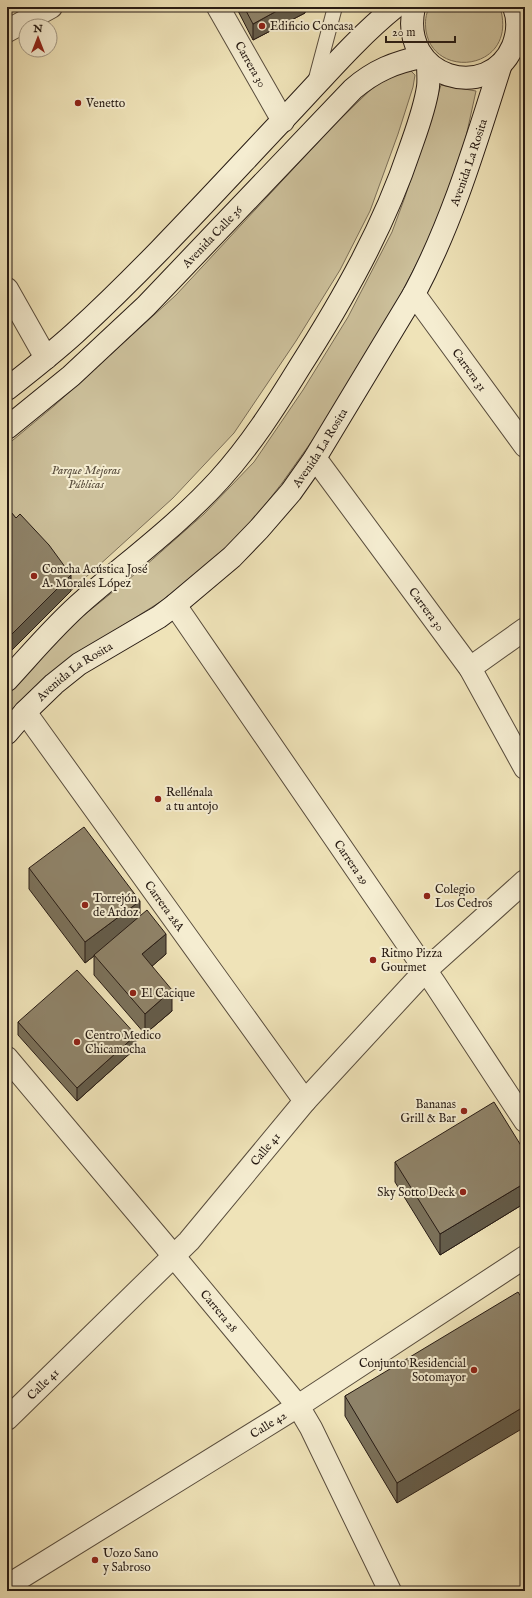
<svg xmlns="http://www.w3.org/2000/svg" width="532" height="1598" viewBox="0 0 532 1598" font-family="'IM FELL English',serif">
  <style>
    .green { fill: #cdc19c; stroke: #7a6e58 }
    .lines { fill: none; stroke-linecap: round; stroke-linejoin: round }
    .service-casing { stroke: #594d3d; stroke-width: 16 }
    .minor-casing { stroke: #594d3d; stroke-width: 24 }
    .tertiary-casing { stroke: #594d3d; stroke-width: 24 }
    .secondary-casing { stroke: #271b14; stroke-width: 24 }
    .service { stroke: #f5edd1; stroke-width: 14 }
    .minor { stroke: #f5edd1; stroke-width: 22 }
    .tertiary { stroke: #f5edd1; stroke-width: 22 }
    .secondary { stroke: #f5edd1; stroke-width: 22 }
    .wall { fill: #7b715a; stroke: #271b14 }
    .shaded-wall { fill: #645c4a; stroke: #271b14 }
    .building { fill: #8f8369; stroke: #271b14 }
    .poi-dot { fill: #8f2418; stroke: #f5edd1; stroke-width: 1.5 }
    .labels { text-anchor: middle; stroke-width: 4; stroke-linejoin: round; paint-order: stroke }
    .poi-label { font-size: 12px; fill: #271b14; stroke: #f5edd1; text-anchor: start }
    .street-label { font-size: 12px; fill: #271b14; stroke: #f5edd1 }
    .park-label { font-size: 12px; font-style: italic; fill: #594d3d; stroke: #f5edd1 }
  </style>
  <rect width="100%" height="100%" fill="#efe3b8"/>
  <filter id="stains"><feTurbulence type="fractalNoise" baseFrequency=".005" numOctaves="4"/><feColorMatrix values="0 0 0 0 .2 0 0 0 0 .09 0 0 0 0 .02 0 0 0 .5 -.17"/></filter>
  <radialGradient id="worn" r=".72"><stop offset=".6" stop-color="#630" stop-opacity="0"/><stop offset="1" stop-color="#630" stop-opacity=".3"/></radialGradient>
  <g class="green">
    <path d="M430 7H500C519 70 434 81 426 31 425 23 425 14 430 7Z"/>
    <polygon points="410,70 415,75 413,87 398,134 370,211 340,270 296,341 234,433 173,498 53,607 7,654 7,445 54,406 176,295 335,124 384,77"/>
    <polygon points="441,85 476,91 460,164 428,242 394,307 331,414 282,483 254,519 215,563 168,597 74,656 7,719 7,692 63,632 145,566 204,514 254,462 303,390 348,317 392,232 405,197"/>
  </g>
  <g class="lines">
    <defs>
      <polyline id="service" points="315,82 335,7"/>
      <g id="minor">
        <polyline points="7,31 51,7"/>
        <polyline points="7,289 46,358"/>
        <path id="s1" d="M414 294 525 446"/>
        <path id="s2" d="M315 458 470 668 525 768"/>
        <polyline points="470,668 525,629"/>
        <path id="s3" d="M25 712 305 1101"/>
        <path id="s4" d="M7 1058 162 1242 298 1406 311 1428 390 1591"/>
      </g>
      <g id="tertiary">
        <path id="s5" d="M218 7 283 121"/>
        <path id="s6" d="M175 605 435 984 525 1121"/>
        <path id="s7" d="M7 1419 189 1241 305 1101 425 971 525 881"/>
        <path id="s8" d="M7 1586 298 1406 525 1257"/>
      </g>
      <g id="secondary">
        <path d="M414 7C398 79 489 103 513 46 518 33 519 20 514 7"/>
        <path d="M7 389C30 371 53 353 75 333 147 267 213 194 280 123 318 84 353 41 395 7"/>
        <path id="s9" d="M7 428 71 376 146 306 353 89C374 71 395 62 422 57"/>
        <path d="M7 680C32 653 56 624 84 600 130 560 178 525 219 480 250 446 275 407 299 368 343 299 384 227 410 149 417 129 425 108 428 87 429 79 428 71 428 64"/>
        <path id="s10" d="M7 733 25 712 54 684 79 664 159 617 175 605 232 557 259 529 291 492 315 458 414 294C453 221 476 142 501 64"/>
      </g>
    </defs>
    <use href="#service" class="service-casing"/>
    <use href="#minor" class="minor-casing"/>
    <use href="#tertiary" class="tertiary-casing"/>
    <use href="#secondary" class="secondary-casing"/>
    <use href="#service" class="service"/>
    <use href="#minor" class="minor"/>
    <use href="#tertiary" class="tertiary"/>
    <use href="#secondary" class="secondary"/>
  </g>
  <g class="wall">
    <polygon points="236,7 305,7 305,13 253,40"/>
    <polygon points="29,868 140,916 166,954 152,966 172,1011 145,1034 94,975 94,956 85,963 29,889"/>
    <polygon points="18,1022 136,1048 77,1101 18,1035"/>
    <polygon points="525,1152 525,1203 440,1255 395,1182 395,1162"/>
    <polygon points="525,1303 397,1503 345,1416 345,1396"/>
  </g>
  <g class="shaded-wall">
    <polygon points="284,7 305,7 305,13 253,40 253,24"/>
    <polygon points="71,575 71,591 7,655 7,639"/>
    <polygon points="140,901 140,921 94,955 94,956 85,963 85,942"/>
    <polygon points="166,934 166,954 142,975 142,954"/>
    <polygon points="172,990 172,1011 145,1034 145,1014"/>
    <polygon points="136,1035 136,1048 77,1101 77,1088"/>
    <polygon points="525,1183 525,1203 440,1255 440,1234"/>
    <polygon points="525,1406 525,1427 397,1503 397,1483"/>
  </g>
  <g class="building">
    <polygon points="244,7 284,7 253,24"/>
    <polygon points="7,507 16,518 20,514 49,545 71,575 7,639"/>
    <polygon points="84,827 140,901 85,942 29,868"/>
    <polygon points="147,910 166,934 142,954 172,990 145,1014 94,955"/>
    <polygon points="77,970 136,1035 77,1088 18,1022"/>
    <polygon points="494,1102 525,1152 525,1183 440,1234 395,1162"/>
    <polygon points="518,1292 525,1303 525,1406 397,1483 345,1396"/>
  </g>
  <g class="poi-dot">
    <circle cx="262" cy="26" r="4"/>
    <circle cx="78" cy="103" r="4"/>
    <circle cx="34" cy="576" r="4"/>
    <circle cx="158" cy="799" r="4"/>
    <circle cx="427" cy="896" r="4"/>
    <circle cx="85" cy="905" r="4"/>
    <circle cx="373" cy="960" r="4"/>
    <circle cx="133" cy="993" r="4"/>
    <circle cx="77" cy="1042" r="4"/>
    <circle cx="464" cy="1111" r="4"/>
    <circle cx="463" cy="1192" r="4"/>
    <circle cx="474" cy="1370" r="4"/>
    <circle cx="95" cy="1560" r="4"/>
  </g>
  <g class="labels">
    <g class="poi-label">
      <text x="270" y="30">Edificio Concasa</text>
      <text x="86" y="107">Venetto</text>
      <text x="42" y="573">Concha Acústica José<tspan x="42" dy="14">A. Morales López</tspan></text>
      <text x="166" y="796">Rellénala<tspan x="166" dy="14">a tu antojo</tspan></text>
      <text x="435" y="893">Colegio<tspan x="435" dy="14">Los Cedros</tspan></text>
      <text x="93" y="902">Torrejón<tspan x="93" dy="14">de Ardoz</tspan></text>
      <text x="381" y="957">Ritmo Pizza<tspan x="381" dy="14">Gourmet</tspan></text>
      <text x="141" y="997">El Cacique</text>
      <text x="85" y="1039">Centro Medico<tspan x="85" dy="14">Chicamocha</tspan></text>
      <text x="456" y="1108" text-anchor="end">Bananas<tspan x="456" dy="14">Grill &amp; Bar</tspan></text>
      <text x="455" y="1196" text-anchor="end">Sky Sotto Deck</text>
      <text x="466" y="1367" text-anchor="end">Conjunto Residencial<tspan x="466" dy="14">Sotomayor</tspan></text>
      <text x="103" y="1557">Uozo Sano<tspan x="103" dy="14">y Sabroso</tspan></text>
    </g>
    <g class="street-label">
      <text dy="4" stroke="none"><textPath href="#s5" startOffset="66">Carrera 30</textPath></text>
      <text dy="4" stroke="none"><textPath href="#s10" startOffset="751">Avenida La Rosita</textPath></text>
      <text dy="4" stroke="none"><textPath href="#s9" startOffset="281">Avenida Calle 36</textPath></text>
      <text dy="4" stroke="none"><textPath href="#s1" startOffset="94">Carrera 31</textPath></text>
      <text dy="4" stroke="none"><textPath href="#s10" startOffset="428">Avenida La Rosita</textPath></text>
      <text dy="4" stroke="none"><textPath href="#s2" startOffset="188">Carrera 30</textPath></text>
      <text dy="4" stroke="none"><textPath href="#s10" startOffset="92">Avenida La Rosita</textPath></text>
      <text dy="4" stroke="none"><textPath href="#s6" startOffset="312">Carrera 29</textPath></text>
      <text dy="4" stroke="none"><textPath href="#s3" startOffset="239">Carrera 28A</textPath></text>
      <text dy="4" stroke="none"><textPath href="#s7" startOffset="374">Calle 41</textPath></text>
      <text dy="4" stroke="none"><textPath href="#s4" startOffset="330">Carrera 28</textPath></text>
      <text dy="4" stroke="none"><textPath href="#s7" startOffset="50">Calle 41</textPath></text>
      <text dy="4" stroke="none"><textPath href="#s8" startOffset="307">Calle 42</textPath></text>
    </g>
    <g class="park-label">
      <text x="86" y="474">Parque Mejoras<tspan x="86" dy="14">Públicas</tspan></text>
    </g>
  </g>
  <rect width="532" height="1598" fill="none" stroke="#efe3b8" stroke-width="24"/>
  <rect x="8" y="8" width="516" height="1582" fill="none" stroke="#271b14" stroke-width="2"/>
  <rect x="12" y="12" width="508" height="1574" fill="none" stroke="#271b14"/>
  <g transform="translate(38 38)"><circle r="19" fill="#f5edd1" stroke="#a39985"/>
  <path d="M0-3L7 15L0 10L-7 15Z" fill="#8f2418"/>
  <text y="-6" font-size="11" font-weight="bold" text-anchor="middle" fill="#271b14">N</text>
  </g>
  <path d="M386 36v6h69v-6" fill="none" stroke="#271b14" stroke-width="2"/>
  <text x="392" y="36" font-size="12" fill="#271b14" stroke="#f5edd1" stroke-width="3" paint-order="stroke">20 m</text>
  <rect width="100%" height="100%" filter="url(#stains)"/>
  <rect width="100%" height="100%" fill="url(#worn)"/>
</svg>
